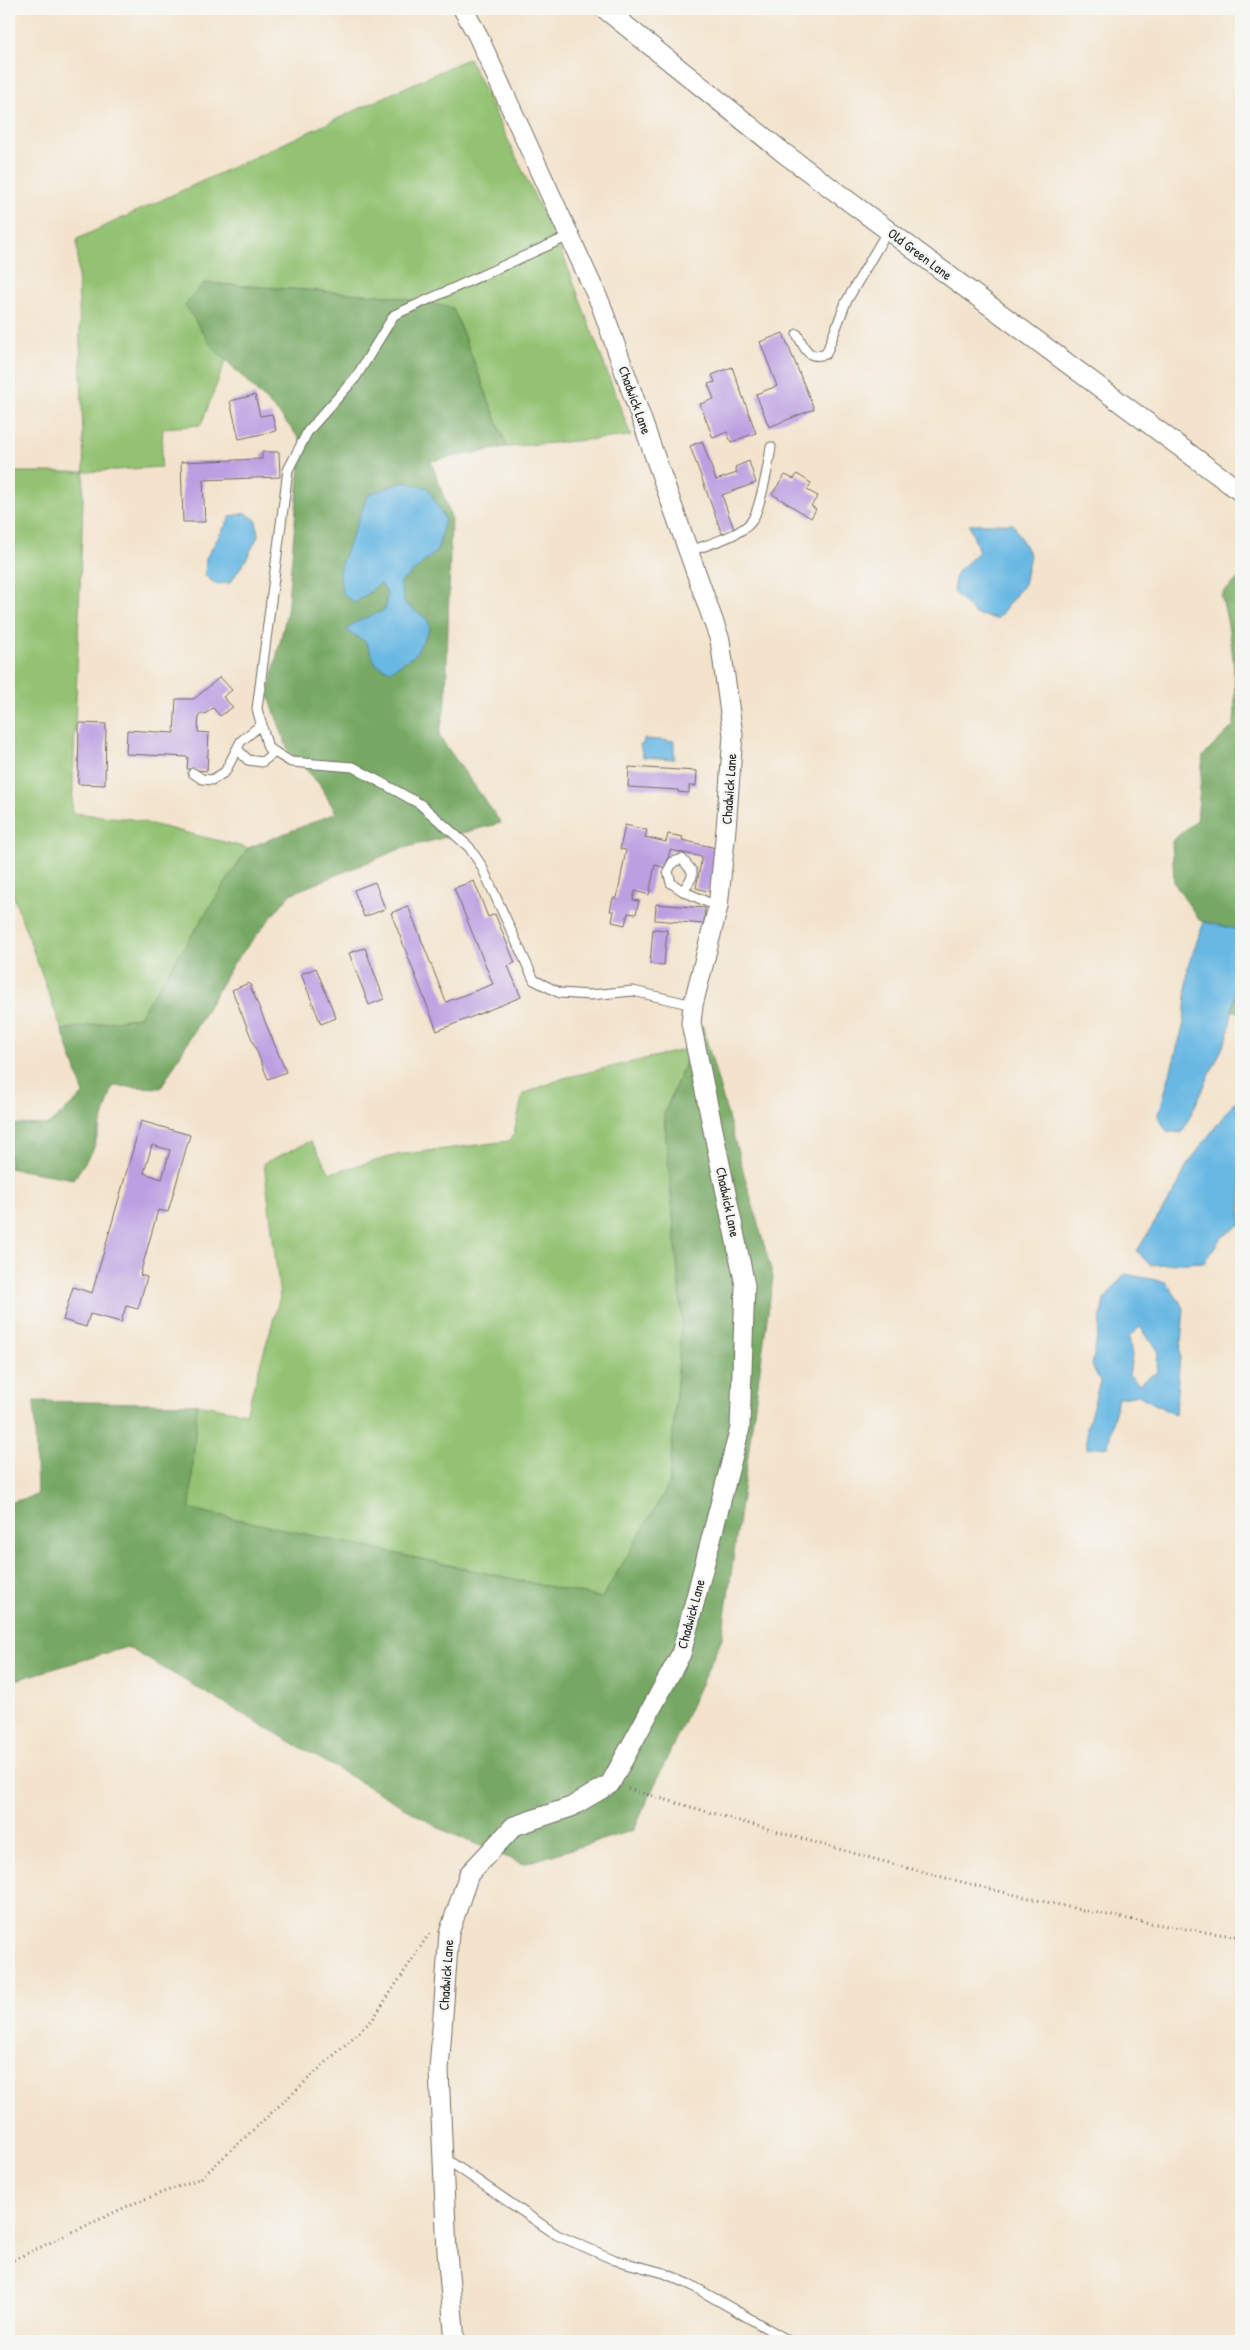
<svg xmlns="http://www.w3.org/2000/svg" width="1250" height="2350" viewBox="0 0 1250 2350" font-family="'Patrick Hand',sans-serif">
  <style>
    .green { fill: #93c272; stroke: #5f764e }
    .forest { fill: #76a864; stroke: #506a48; fill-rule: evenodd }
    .water { fill: #68b8e3; stroke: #4a7287; fill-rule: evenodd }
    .building { fill: #bc9fe1; fill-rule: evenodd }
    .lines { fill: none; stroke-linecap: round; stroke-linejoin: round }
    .service-casing { stroke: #716b63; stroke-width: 11 }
    .minor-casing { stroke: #716b63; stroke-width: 21 }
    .path { stroke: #716b63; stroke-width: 3; stroke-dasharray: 1 4; stroke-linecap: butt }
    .service { stroke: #fff; stroke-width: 9 }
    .minor { stroke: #fff; stroke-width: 19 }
    .labels { text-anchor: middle; stroke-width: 4.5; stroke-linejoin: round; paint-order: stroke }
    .street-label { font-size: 14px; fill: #2b2b2b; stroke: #f6f6f2 }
  </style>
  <rect width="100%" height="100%" fill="#f6f6f2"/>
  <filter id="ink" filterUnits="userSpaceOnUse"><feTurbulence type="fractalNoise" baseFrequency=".02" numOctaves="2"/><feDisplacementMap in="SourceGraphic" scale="10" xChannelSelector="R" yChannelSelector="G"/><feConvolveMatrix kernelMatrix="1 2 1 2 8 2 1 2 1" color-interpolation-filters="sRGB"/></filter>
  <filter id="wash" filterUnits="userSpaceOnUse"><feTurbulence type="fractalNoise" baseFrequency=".0096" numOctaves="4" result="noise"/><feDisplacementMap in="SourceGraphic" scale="20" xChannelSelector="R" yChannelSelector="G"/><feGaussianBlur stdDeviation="1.12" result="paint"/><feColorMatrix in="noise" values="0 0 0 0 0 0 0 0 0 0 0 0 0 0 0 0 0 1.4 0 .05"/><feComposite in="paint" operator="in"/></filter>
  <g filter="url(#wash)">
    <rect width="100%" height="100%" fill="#f3e3cc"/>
    <g class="green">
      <polygon points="469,58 565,260 631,436 507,447 453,308 391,296 204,283 210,344 226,360 201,425 163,428 161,467 84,472 72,813 131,819 248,848 139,1017 62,1030 9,884 9,472 84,472 77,239"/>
      <polygon points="691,1048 664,1114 682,1318 669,1485 602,1598 189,1509 197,1404 246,1413 280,1297 264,1163 311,1141 330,1173 397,1155 509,1141 514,1133 523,1094 564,1078"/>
    </g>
    <g class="forest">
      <path d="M204 283 391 296 453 308 507 447 431 461 451 517 446 700 439 736 501 823 400 849 290 894 233 964 161 1088 113 1086 93 1150 74 1179 9 1168V1124L48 1125 84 1094 62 1030 139 1017 248 848 336 813 320 785 288 750 268 694 287 612 302 442 281 416 210 344 185 305ZM404 482 445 520 437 551 400 583 405 604 427 619 376 664 366 642 346 630 356 622 385 610 387 594 381 583 355 603 342 562 368 495Z"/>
      <path d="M1241 576V933L1199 920 1174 883 1172 841 1197 820 1203 756 1234 725C1237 679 1233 640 1221 595Z"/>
      <polygon points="1241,982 1241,1012 1232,1011 1236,987"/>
      <polygon points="702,1024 773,1277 722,1638 634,1830 523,1864 443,1830 127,1647 9,1682 9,1503 37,1495 34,1401 197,1404 190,1509 602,1598 669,1485 682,1318 664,1114"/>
    </g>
    <g class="water">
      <polygon points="404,482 428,488 445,520 437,551 400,583 405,604 427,619 430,628 415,655 390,671 376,664 366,642 346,630 356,622 385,610 387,594 381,583 355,603 343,594 339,572 342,562 368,495"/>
      <polygon points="246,513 256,520 258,536 247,558 230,583 215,584 205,575 206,558 231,516"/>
      <polygon points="969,524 1013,524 1030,555 1024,584 997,619 975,614 953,592 956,573 979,552"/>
      <polygon points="644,739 674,741 674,759 643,757 640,745 643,744"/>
      <polygon points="1204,922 1235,929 1241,933 1241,982 1236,987 1228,1036 1182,1133 1167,1131 1158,1117 1184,1023 1188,966"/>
      <polygon points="1234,1102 1241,1103 1241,1224 1221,1238 1204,1262 1150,1265 1137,1251 1177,1187 1187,1165"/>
      <path d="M1125 1274 1166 1282 1184 1308 1175 1415 1138 1395 1118 1398 1108 1446 1087 1449V1428L1100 1381 1092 1366 1104 1300ZM1140 1327 1158 1350 1157 1372 1139 1384 1129 1375 1132 1356 1129 1337Z"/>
    </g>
    <g id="blocks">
      <g class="building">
        <polygon points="783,333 814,409 769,427 756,394 777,386 760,342"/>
        <polygon points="732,367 756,433 731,442 727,432 713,438 700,404 714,399 708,384 715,382 712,375"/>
        <polygon points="255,395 260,416 272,414 276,431 239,439 230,401"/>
        <polygon points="702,441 716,480 737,473 735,467 749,461 756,483 722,495 734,530 722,534 690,446"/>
        <polygon points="262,452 279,452 280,477 203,480 205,522 183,522 181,462 262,459"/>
        <polygon points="797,474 811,483 807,490 818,496 811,506 816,509 811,518 772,494 785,475 794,479"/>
        <polygon points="220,677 232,690 223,697 233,707 220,716 213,708 205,714 199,714 198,732 209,733 207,771 187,769 188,757 126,754 127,730 174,733 176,699 194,699"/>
        <polygon points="79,723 106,724 105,785 78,784"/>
        <polygon points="629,767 697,771 696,786 689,786 689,793 678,792 678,790 628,787"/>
        <polygon points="625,825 647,830 645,837 666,842 668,834 683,837 682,840 720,849 710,892 696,888 702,857 670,850 666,868 655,865 649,895 635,891 633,900 639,901 636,914 628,913 625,925 612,922 614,911 610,911 613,898 617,898 626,850 620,849"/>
        <polygon points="474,881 488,917 495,914 515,963 508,966 521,997 437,1031 391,913 408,906 446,1002 493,984 454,888"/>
        <polygon points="375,882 385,909 364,917 354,890"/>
        <polygon points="656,904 705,908 704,924 655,920"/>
        <polygon points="653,929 667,930 664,965 650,964"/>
        <polygon points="365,948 384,999 369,1005 349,953"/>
        <polygon points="316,968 336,1018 321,1024 301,974"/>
        <polygon points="249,983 286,1072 268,1079 232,990"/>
        <path d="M141 1121 190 1135 168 1212 158 1210 140 1275 147 1277 138 1309 126 1306 121 1322 90 1314 86 1327 63 1320 73 1287 92 1293ZM152 1145 170 1150 162 1179 144 1173Z"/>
      </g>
    </g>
  </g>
  <g filter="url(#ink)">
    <use href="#blocks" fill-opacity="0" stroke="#716b63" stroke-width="1"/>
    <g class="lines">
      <defs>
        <g id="service">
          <polyline points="569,236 394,315 356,377 308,431 288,470 257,709 268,748 291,762 353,767 420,804 469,847 481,865 534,980 560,993 590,995 633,991 693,1005"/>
          <path d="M797 334C805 348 807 360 826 354L846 302 888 230"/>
          <path d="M688 552C705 545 740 536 751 522 760 511 769 462 771 447"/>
          <polyline points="238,750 248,760 262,762 275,752"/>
          <polyline points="193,773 202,779 212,780 225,772 241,741 262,724"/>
          <polyline points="683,891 692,877 692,871 682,859 673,862 668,871 671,883 683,891 718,907"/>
          <polyline points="443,2157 557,2235 615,2260 664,2273 691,2285 789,2341"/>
        </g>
        <g id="minor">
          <polyline points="605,9 785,154 1241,492"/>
          <polyline points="455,2341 447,2252 439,2070 449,1933 469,1874 514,1826 571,1807 610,1784 681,1654 740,1428 745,1285 691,1023 693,1005 718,907 726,829 733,735 720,640 601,305 477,34 463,9"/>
        </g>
      </defs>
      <use href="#service" class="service-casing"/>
      <use href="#minor" class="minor-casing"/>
      <g class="path">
        <path d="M628 1789C830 1846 1032 1910 1241 1937"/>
        <polyline points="9,2262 132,2204 201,2178 373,2019 431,1931"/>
      </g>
      <use href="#service" class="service"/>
      <use href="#minor" class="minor"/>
    </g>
  </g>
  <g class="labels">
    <g class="street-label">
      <text transform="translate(920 254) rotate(37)" y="5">Old Green Lane</text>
      <text transform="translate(635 400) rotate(70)" y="5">Chadwick Lane</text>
      <text transform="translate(729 789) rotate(-86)" y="5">Chadwick Lane</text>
      <text transform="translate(728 1202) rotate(78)" y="5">Chadwick Lane</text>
      <text transform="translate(691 1614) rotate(-75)" y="5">Chadwick Lane</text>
      <text transform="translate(446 1975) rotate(-86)" y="5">Chadwick Lane</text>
    </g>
  </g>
  <rect width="1250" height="2350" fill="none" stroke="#f6f6f2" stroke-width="30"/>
</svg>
